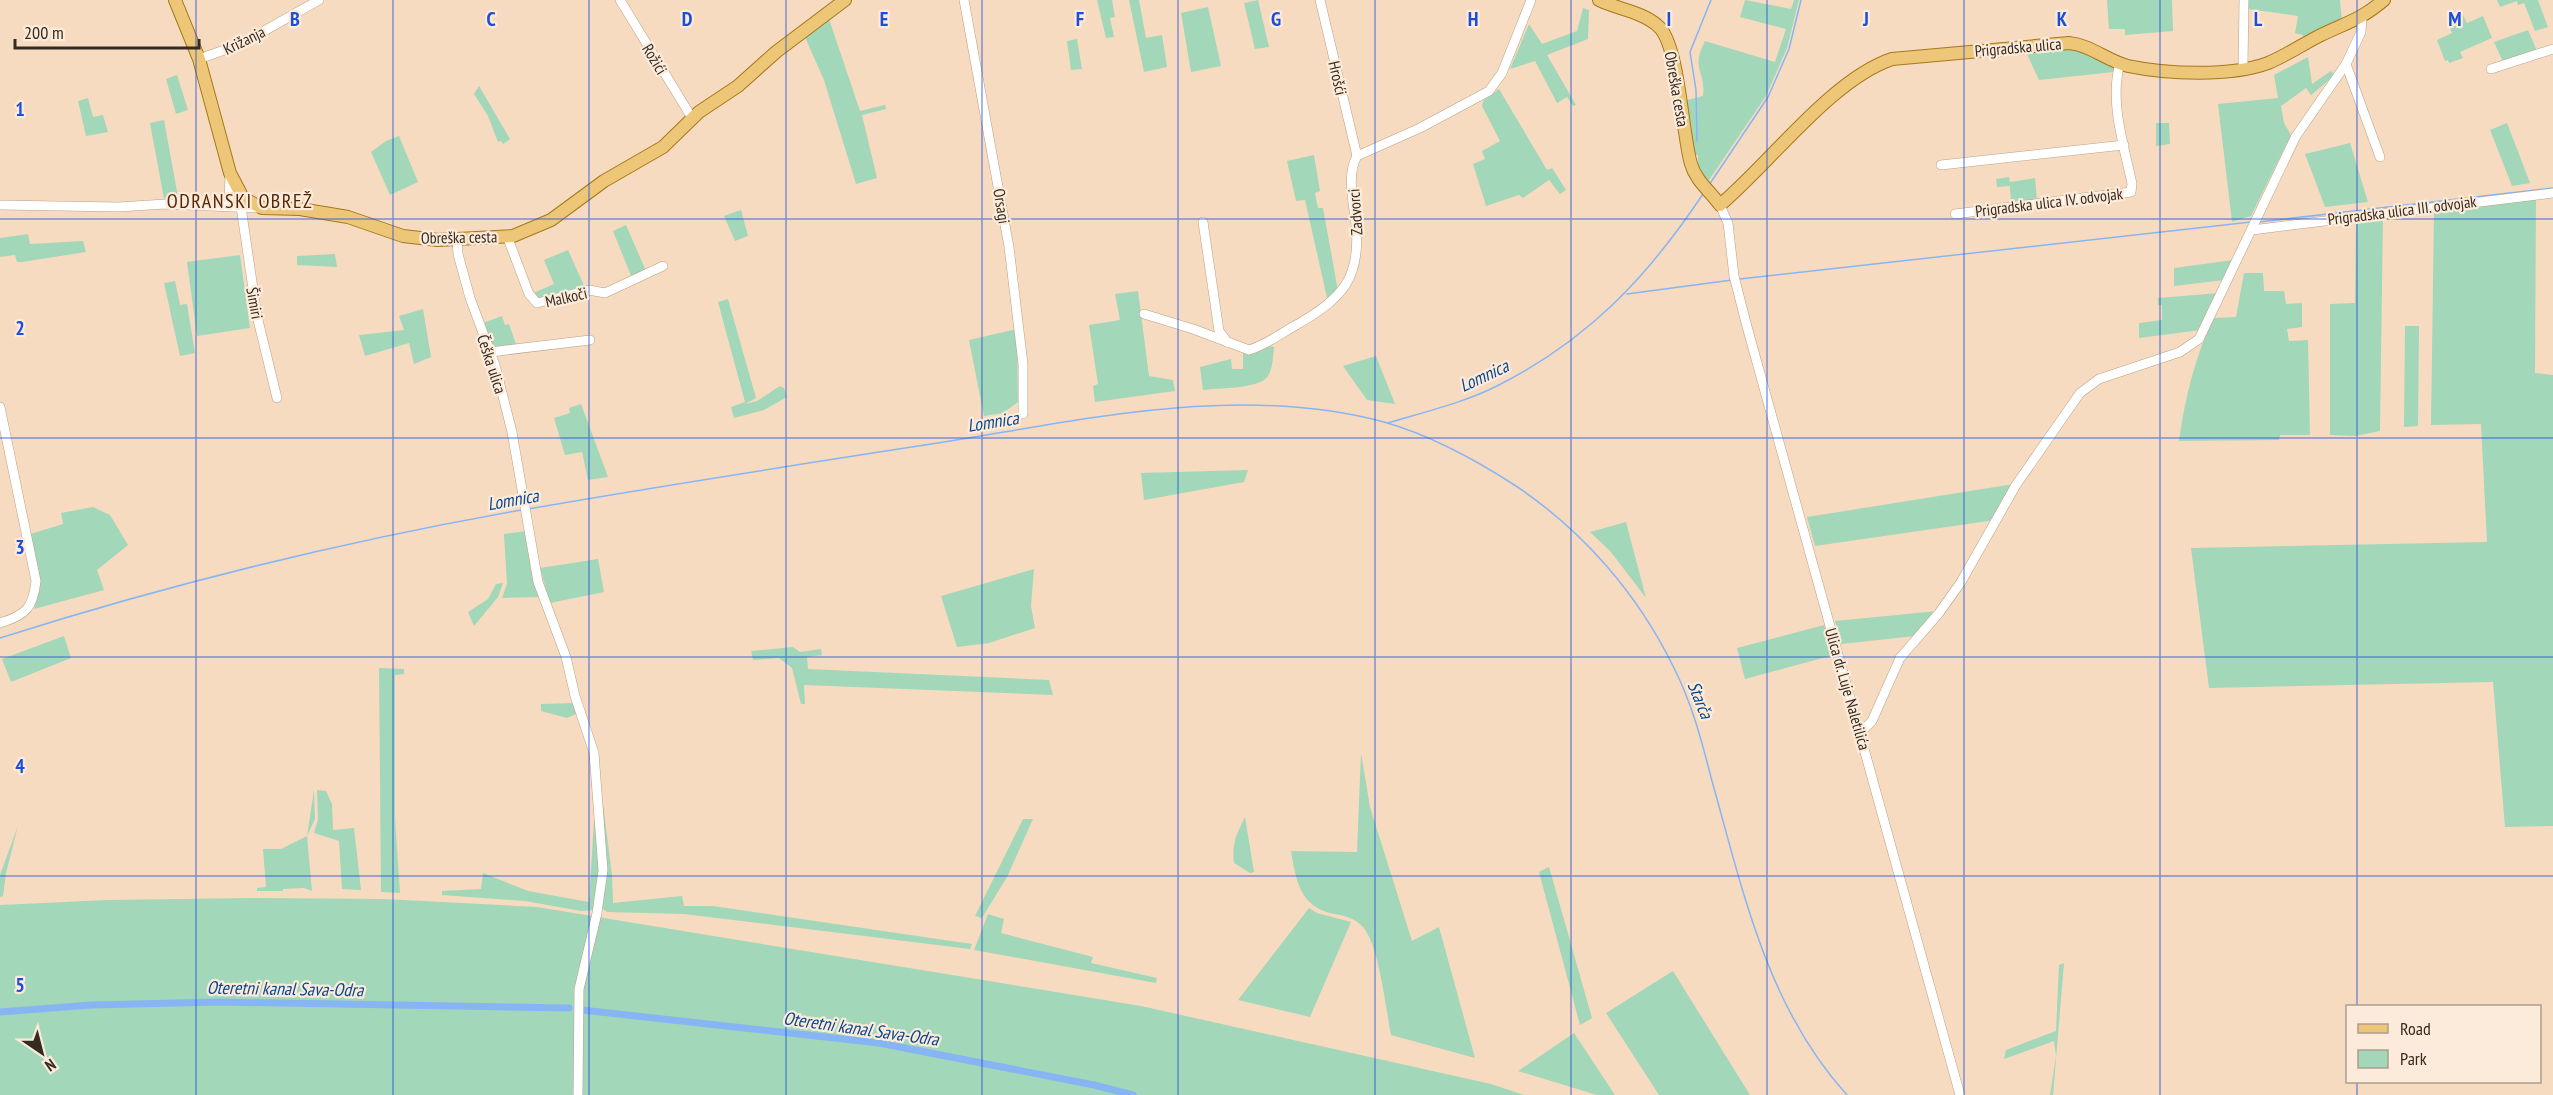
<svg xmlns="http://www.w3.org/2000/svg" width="2553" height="1095" viewBox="0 0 2553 1095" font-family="'PT Sans Narrow',sans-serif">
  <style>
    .green { fill: #a2d7b9 }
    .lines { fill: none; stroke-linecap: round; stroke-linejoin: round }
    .stream { stroke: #87b5f4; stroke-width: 1.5 }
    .canal { stroke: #87b5f4; stroke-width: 7 }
    .minor-casing { stroke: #baa085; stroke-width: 10 }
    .major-casing { stroke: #a5781d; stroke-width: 14 }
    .minor { stroke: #fff; stroke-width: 9 }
    .major { stroke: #edc777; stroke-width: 12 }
    .grid { fill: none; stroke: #1d4ed8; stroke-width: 1.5; stroke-opacity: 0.55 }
    .labels { text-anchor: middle; stroke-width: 4.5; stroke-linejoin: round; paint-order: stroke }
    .street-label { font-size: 16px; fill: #362b20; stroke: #fcebda }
    .water-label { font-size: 18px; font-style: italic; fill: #084790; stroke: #fcebda }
    .quarter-label { font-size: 20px; letter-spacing: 1.5px; fill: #542605; stroke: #fcebda }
    .grid-label { font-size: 20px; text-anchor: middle; font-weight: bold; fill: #1d4ed8; stroke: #fcebda; stroke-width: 4.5; stroke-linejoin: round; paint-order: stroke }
  </style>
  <rect width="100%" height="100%" fill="#f7dbc0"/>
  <g class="green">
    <polygon points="1097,0 1112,0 1115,17 1110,18 1114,37 1106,38"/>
    <polygon points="1129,0 1139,0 1146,38 1162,35 1167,67 1144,72"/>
    <polygon points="1258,0 1269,47 1255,49 1244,3"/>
    <path d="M1745 0 1791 9 1794 0H1799L1787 48 1766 96 1707 183 1698 167V155H1694L1683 101 1703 96C1706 70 1690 70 1705 41L1775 62 1786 29 1740 17Z"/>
    <polygon points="2107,0 2172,0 2173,31 2125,35 2125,29 2109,29"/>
    <polygon points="2249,0 2340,0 2342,22 2303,41 2303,35 2295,33 2298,16 2248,9"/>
    <polygon points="2497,0 2538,0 2548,27 2535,31 2524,3 2518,5 2517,1 2500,7"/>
    <polygon points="1208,7 1221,66 1191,72 1181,13"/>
    <polygon points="1583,8 1589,10 1588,39 1547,55 1576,105 1573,106 1567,97 1557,103 1535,61 1510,69 1529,24 1542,44 1577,31"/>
    <polygon points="2463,15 2467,23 2483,16 2492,38 2460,52 2463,58 2449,63 2448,60 2445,61 2437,40 2452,33 2447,21"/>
    <polygon points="828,16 860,111 885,105 886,109 862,115 877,178 856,184 824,80 804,35"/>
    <polygon points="2528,30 2537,51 2503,62 2494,42"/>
    <polygon points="1077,39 1082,69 1071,70 1067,41"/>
    <polygon points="2069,46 2115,64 2114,72 2039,80 2025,50"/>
    <polygon points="2308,57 2312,84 2331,71 2335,75 2311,95 2306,88 2281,106 2284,123 2291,135 2251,216 2232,222 2218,104 2278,98 2274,75"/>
    <polygon points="177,75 188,110 176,114 166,79"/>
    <polygon points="479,86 510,139 503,144 501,141 498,142 488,116 474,94"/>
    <polygon points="1499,89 1547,170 1552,168 1566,190 1560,194 1549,180 1523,198 1519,195 1486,206 1473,164 1485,159 1482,151 1500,141 1482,106 1483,101"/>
    <polygon points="88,98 93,117 103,115 108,132 86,136 78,101"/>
    <polygon points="164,120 178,197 164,199 150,123"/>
    <polygon points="2156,123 2169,123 2170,144 2156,146"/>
    <polygon points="2507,123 2530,183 2512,186 2490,130"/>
    <polygon points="399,136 418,182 390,195 371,152 386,141"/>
    <polygon points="2350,143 2368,202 2325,207 2305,154"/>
    <polygon points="1314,155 1320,191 1315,193 1318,208 1323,208 1338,291 1328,302 1305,200 1296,201 1287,161"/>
    <polygon points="2009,177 2010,182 2035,178 2037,202 2011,204 2010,186 1997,187 1996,179"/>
    <polygon points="2536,199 2535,373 2553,375 2553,826 2505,827 2493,682 2209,688 2191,548 2487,542 2481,424 2431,425 2434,209"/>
    <polygon points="741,210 748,236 735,241 724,216"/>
    <polygon points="2383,215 2380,431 2355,436 2330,435 2330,304 2355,303 2356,218"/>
    <polygon points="626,225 646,271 632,278 613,231"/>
    <polygon points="28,234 30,244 83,241 86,252 22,262 17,262 15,255 0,257 0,238"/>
    <polygon points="568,250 585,288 538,301 531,294 554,284 544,260"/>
    <polygon points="335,254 337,267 297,265 297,256"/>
    <polygon points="240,255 250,328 197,336 187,262"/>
    <polygon points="2233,260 2225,280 2174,286 2174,268"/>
    <path d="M2244 273H2263L2264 291H2284L2286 304 2302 303V327L2287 329 2289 341 2308 340 2310 435H2280L2279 440 2179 441C2185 397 2195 358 2213 318L2236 317Z"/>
    <polygon points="175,281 180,305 187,304 195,353 180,356 164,283"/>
    <polygon points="1138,291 1149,376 1173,380 1175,391 1095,402 1093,386 1098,384 1089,325 1120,320 1115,294"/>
    <polygon points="2220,293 2201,330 2139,338 2139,323 2162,320 2162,305 2158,305 2158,298"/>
    <polygon points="728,299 756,398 745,404 757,401 780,386 784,388 787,397 764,410 734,418 731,407 745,402 718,302"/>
    <polygon points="423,309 431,357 414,364 409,343 365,356 359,335 404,330 399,316"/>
    <polygon points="502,316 505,325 509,324 517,347 493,349 483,323"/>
    <polygon points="2405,326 2419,326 2418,426 2404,427"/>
    <polygon points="1017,329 1018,402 1003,413 984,416 969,340"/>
    <path d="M1270 346 1274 347C1273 356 1273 368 1268 376 1260 389 1218 388 1203 390L1200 367 1231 359 1232 369H1243V352Z"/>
    <polygon points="1376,356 1395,404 1367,400 1343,366"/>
    <polygon points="581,404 608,477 588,480 582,452 565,455 554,418 570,413 569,408"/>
    <polygon points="1248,470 1244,482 1144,500 1141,473"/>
    <polygon points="2014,484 1995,520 1815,546 1807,517"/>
    <polygon points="93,507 110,515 128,545 97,570 104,590 34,609 40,587 27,535 63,524 61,513"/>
    <polygon points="1626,522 1646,598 1611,552 1590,532"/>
    <polygon points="526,531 540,597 502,598 507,584 504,534"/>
    <polygon points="598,559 604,592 550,603 540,568"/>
    <polygon points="1034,569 1031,606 1035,628 989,643 957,647 941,596"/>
    <polygon points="503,583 498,597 474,626 468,612 488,599 496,584"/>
    <polygon points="1937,611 1915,636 1841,644 1835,621"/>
    <polygon points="1824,625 1834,655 1745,679 1737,648"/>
    <polygon points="64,636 71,658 11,682 2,659"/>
    <polygon points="793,647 800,652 821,649 822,655 807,657 808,669 1049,680 1053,695 804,685 805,704 801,704 792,668 779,658 753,660 751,651"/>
    <polygon points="379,668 404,669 404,674 395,675 395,818 400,893 381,892"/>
    <polygon points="575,703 578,713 567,718 541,711 541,704"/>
    <path d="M1361 753 1370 807 1412 941 1439 927 1475 1058 1391 1035C1386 1010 1379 945 1363 927 1355 918 1345 916 1334 914 1300 907 1296 881 1291 851L1357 852Z"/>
    <polygon points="314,790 315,819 307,836 312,891 304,888 283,889 283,891 257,891 257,888 266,887 263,849 281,849 307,836"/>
    <polygon points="317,790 326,791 332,804 333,830 354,828 361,890 342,889 339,841 314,833 318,819"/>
    <polygon points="603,804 612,875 613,903 682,896 684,906 713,906 972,944 970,949 684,914 607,912 602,908"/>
    <polygon points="595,805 599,870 594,910 581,911 525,901 442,895 442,891 481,889 483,873 528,891 589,902"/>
    <path d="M1245 817 1254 872 1250 873 1234 863C1232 842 1236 836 1245 817Z"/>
    <polygon points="1023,819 1033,819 1007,877 982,918 975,916"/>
    <polygon points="18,826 6,873 3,896 0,897 0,875"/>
    <polygon points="1549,867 1592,1018 1580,1025 1539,872"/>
    <polygon points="253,898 384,899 537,907 1141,1006 1491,1084 1524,1095 0,1095 0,905 107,900"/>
    <polygon points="1309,908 1317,913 1351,922 1310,1017 1238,1000"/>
    <polygon points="988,914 1004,919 1001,933 1093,957 1091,963 1157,978 1156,983 974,950"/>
    <polygon points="2064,963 2053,1095 2050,1095 2056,1056 2054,1041 2004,1059 2006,1050 2056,1031 2059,965"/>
    <polygon points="1673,971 1750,1095 1659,1095 1606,1013"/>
    <polygon points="1574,1033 1615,1095 1597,1095 1518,1071"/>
  </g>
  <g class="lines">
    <g class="stream">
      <polyline points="1697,141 1696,90 1690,52 1711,0"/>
      <polyline points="1709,185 1768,97 1789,49 1801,0"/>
      <polyline points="2259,222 2553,188"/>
      <polyline points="1740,279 2251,222"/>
      <polyline points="1627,294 1732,280"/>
      <path d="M1388 423C1424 412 1463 403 1497 386 1588 340 1647 278 1703 194"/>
      <path d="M528 509C665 485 802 464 938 443 1085 420 1237 383 1384 422 1430 435 1476 460 1516 486 1583 531 1637 593 1673 666 1692 703 1702 742 1712 781 1743 891 1767 1007 1847 1095"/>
      <path d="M0 638C170 584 345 541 521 510"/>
    </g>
    <g class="canal">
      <polyline points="582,1010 879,1043 1094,1085 1133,1095"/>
      <polyline points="0,1012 91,1005 219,1002 569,1008"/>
    </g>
    <defs>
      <g id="minor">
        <polyline points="620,0 692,118"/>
        <polyline points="964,0 1009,247 1023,364 1023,414"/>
        <polyline points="1320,0 1357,156"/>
        <polyline points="199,59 241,44 319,0"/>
        <polyline points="2346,64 2380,157"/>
        <polyline points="2243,67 2244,0"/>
        <polyline points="2491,69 2553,49"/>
        <polyline points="1941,165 2124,145"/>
        <polyline points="0,205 119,207 165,204 258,208"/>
        <polyline points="1720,205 1728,223 1734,276 1746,323 1960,1095"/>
        <polyline points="229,206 230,173"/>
        <polyline points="241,207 257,316 277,398"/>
        <path d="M1955 214 2131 192 2132 184C2124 145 2109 102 2120 63"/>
        <polyline points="1203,222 1219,331 1227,342"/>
        <polyline points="2252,230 2553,193"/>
        <polyline points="507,236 529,294 537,303 589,290 605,293 663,266"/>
        <polyline points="457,240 458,254 470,298 495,365 512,432 538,582 566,657 575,696 594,753 603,870 597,913 579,989 578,1095"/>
        <path d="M1144 314 1193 329 1249 350C1268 344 1281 333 1298 324 1342 298 1361 279 1356 225 1354 204 1346 175 1357 156L1420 128 1489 91 1502 73 1531 0"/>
        <polyline points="490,352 590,340"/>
        <path d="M0 407 36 581C33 608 26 615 0 623"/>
        <polyline points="1860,733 1872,721 1900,658 1939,613 1961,582 2016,485 2080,393 2099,379 2180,352 2199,339 2296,136 2346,64 2361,32 2362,18"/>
      </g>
      <g id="major">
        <polyline points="175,0 199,59 230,173 243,198 262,208 300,209 348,217 403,236 438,240 513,236 551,220 604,181 663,147 699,112 738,86 776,52 845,0"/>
        <path d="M1599 0C1617 9 1643 12 1658 26 1679 43 1682 134 1691 164 1696 181 1710 191 1720 205 1770 163 1832 79 1892 59L2069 43C2091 45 2107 61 2128 66 2166 74 2231 77 2268 63 2287 55 2303 44 2321 35 2348 22 2360 20 2384 0"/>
      </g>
    </defs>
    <use href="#minor" class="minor-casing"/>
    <use href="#major" class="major-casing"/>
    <use href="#minor" class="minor"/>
    <use href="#major" class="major"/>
  </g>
  <path class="grid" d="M196 0V1095M393 0V1095M589 0V1095M786 0V1095M982 0V1095M1178 0V1095M1375 0V1095M1571 0V1095M1767 0V1095M1964 0V1095M2160 0V1095M2357 0V1006M0 219H2553M0 438H2553M0 657H2553M0 876H2553M2357 1082V1095"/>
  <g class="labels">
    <g class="street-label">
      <text transform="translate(244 40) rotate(-26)" y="6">Križanja</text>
      <text transform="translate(2018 47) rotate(-5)" y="6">Prigradska ulica</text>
      <text transform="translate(655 59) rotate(59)" y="6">Rožići</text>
      <text transform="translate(1338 78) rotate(77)" y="6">Hrošći</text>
      <text transform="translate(1677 89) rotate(80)" y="6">Obreška cesta</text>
      <text transform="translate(2049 202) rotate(-7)" y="6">Prigradska ulica IV. odvojak</text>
      <text transform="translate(1002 206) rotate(81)" y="6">Orsagi</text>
      <text transform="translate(2402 210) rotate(-7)" y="6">Prigradska ulica III. odvojak</text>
      <text transform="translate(1355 212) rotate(-94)" y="6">Zadvorci</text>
      <text transform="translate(459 237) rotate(-1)" y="6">Obreška cesta</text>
      <text transform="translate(566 297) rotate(-13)" y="6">Malkoči</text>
      <text transform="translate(255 303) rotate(80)" y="6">Šimiri</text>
      <text transform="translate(492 364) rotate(72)" y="6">Češka ulica</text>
      <text transform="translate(1848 689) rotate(74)" y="6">Ulica dr. Luje Naletilića</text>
    </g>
    <g class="water-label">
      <text transform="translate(1484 376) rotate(-25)" y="6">Lomnica</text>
      <text transform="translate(993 422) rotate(-9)" y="6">Lomnica</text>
      <text transform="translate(513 500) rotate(-10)" y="6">Lomnica</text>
      <text transform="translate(1700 700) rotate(68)" y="6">Starča</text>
      <text transform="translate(285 989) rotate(1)" y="6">Oteretni kanal Sava-Odra</text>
      <text transform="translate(861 1029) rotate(8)" y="6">Oteretni kanal Sava-Odra</text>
    </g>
    <g class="quarter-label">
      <text x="240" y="208">ODRANSKI OBREŽ</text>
    </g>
  </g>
  <g class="grid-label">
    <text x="295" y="26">B</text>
    <text x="491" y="26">C</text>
    <text x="687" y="26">D</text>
    <text x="884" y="26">E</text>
    <text x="1080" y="26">F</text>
    <text x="1276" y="26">G</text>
    <text x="1473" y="26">H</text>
    <text x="1669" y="26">I</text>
    <text x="1866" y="26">J</text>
    <text x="2062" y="26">K</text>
    <text x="2258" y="26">L</text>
    <text x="2455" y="26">M</text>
    <text x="20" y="116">1</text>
    <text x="20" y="335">2</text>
    <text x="20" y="554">3</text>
    <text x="20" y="773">4</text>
    <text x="20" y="992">5</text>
  </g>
  <rect x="2346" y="1005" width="195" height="78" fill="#fcebda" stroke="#ad9e90" stroke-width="1.5"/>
  <rect x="2358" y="1024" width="30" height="9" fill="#edc777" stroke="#ad9e90" stroke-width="1.5"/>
  <text x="2400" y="1035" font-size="18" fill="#362b20">Road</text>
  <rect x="2358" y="1050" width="30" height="18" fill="#a2d7b9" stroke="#ad9e90" stroke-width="1.5"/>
  <text x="2400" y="1065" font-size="18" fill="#362b20">Park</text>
  <g transform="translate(42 1053) rotate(145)" stroke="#fcebda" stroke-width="4.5" paint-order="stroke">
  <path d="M0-4.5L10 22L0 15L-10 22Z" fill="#362b20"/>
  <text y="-9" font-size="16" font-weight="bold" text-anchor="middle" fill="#362b20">N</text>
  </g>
  <path d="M15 39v9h184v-9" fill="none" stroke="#362b20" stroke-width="3"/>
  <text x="24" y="39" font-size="18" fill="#362b20" stroke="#fcebda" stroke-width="4.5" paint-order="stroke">200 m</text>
</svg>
